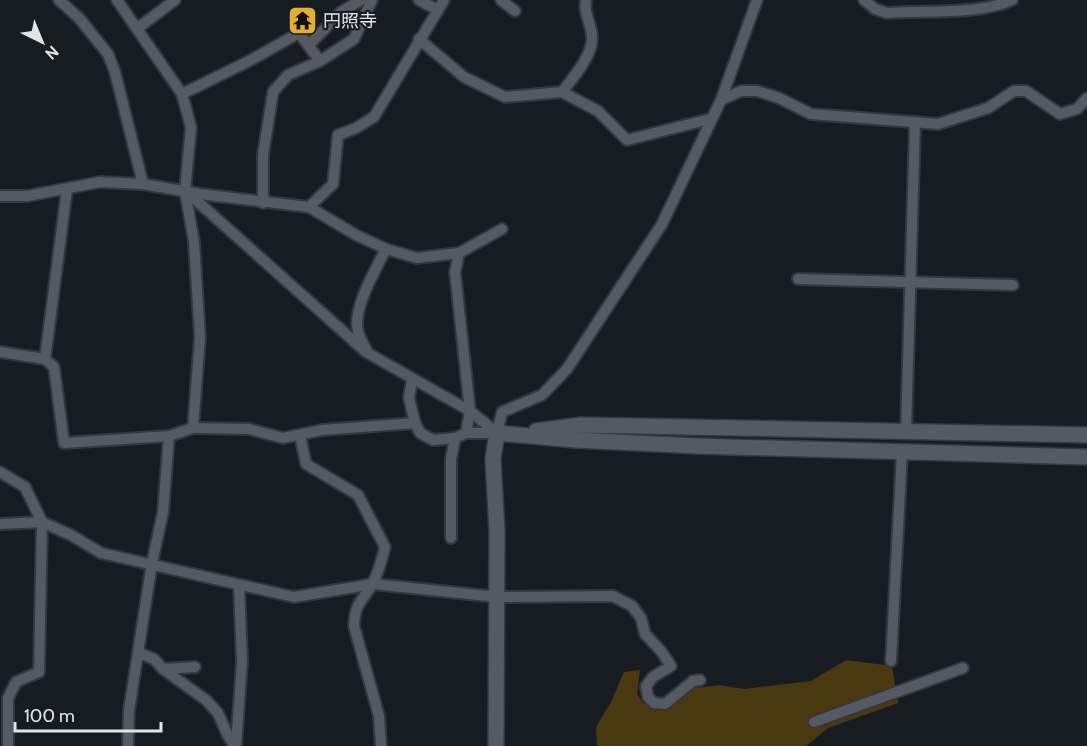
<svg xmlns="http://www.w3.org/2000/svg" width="1087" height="746" viewBox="0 0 1087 746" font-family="Cabin,'Noto Sans JP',sans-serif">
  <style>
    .green { fill: #4a3810 }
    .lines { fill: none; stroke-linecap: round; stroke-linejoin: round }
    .street-casing { stroke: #35373d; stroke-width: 14 }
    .secondary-casing { stroke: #35373d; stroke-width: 18 }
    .street { stroke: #545962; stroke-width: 10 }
    .secondary { stroke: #545962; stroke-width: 15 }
    .labels { text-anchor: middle; stroke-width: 4.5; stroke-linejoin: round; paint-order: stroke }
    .poi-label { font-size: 18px; fill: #e1e5ea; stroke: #171c23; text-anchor: start }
  </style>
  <rect width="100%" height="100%" fill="#171c23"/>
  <polygon class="green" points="846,660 892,666 898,703 828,728 806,746 597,746 596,727 611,702 624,672 640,670 637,694 643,703 657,710 676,701 695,688 719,685 744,689 811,681"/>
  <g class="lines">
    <defs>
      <g id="street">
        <polyline points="59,0 79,18 108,54 115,72 143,184"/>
        <polyline points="117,0 182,94 191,127 185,191 194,242 200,337 193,428 169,436 163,512 152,563 129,710 128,746"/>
        <polyline points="419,0 438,10"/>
        <polyline points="501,0 515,11"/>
        <path d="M864 0 875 9 887 13C924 10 980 15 1012 0"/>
        <polyline points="138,28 175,0"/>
        <polyline points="419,39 464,77 505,97 562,92 598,111 627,140 710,119"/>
        <polyline points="309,45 341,12 361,0"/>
        <path d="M562 92C572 79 593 55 592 38 592 24 583 14 586 0"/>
        <polyline points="182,94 249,61 299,33 320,61 354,39 372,0"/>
        <polyline points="721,100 757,0"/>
        <polyline points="188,193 366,352 470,411 497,433"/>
        <polyline points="0,196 27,196 100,182 143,184 200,194 309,207 356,235 386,249 417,258 459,253 455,272 470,411 466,433"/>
        <polyline points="263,203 263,155 273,92 288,75 320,61"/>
        <polyline points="309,207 333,184 338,135 356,128 374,117 444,0"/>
        <polyline points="459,253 502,229"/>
        <polyline points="798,279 1013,285"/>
        <path d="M366 349C363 343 359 337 358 331 352 309 376 269 386 249"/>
        <polyline points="0,352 45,359 54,367 64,443 169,436"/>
        <polyline points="45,359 67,189"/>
        <polyline points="415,423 420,433 433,440 455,438 466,433 497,433"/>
        <polyline points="193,428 249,429 283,438 322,430 415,423 409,398 412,379"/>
        <polyline points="906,431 915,123"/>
        <polyline points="497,433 502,412 542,395 567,369 662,224 721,100 741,91 757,91 779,98 811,114 938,124 988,108 1014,91 1026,91 1060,114 1077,109 1087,98"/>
        <path d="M300 435 306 464 358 495 385 547C382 559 378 573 373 583 362 602 355 602 354 626L379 716 381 746"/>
        <polyline points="0,472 25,487 42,522 39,672 16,682 8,698 8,746"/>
        <polyline points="0,524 42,522 71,535 101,553 294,597 373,584 498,597 613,596 632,606 641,618 645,634 661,651 671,666 653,677 646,686 648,697 654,703 665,704 693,681 700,680"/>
        <polyline points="451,538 451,459 455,438"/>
        <polyline points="139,653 154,659 163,669 206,700 218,713 228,736 235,746"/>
        <polyline points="891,661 902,452"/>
        <polyline points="163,669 195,667"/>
        <polyline points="814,722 963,668"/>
        <polyline points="236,746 242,662 239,585"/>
      </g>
      <g id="secondary">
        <polyline points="536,431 581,425 1087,435"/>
        <polyline points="497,433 575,440 697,446 1087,457"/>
        <polyline points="496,746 497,532 493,459 497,433"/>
      </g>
    </defs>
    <use href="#street" class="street-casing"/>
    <use href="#secondary" class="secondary-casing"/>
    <use href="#street" class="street"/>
    <use href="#secondary" class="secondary"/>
  </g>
  <defs>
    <symbol id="temple-square" viewBox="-11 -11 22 22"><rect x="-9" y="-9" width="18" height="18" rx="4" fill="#e1af34" stroke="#171c23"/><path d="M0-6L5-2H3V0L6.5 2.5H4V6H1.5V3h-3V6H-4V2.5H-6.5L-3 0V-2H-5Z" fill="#111"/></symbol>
  </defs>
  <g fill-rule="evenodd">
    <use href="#temple-square" x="286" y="4" width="33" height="33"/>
  </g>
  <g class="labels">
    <g class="poi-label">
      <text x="323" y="27">円照寺</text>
    </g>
  </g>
  <g transform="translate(42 42) rotate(137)" stroke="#171c23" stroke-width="4.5" paint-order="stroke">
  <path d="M0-4.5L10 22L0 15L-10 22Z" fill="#e1e5ea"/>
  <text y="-9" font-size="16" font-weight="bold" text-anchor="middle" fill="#e1e5ea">N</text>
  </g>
  <path d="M15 722v9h146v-9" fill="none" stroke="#e1e5ea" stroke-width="3"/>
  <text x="24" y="722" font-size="18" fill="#e1e5ea" stroke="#171c23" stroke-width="4.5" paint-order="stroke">100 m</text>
</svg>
